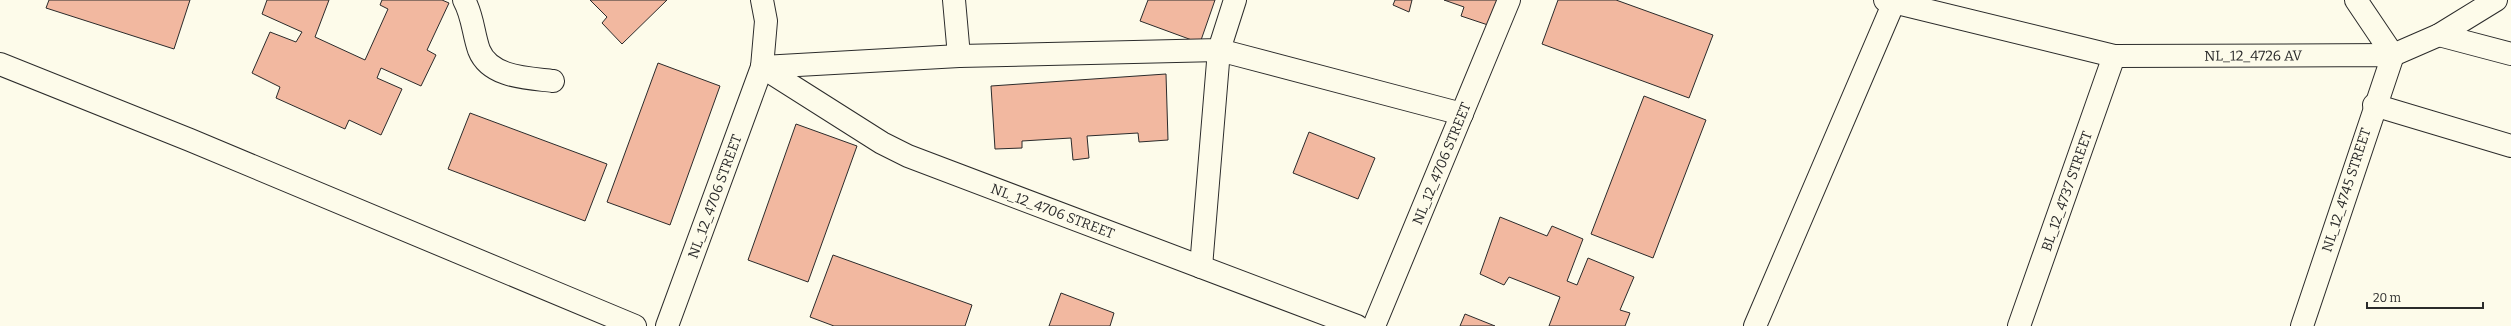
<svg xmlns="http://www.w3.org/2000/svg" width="2511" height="326" viewBox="0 0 2511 326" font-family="Bitter,serif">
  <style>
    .building { fill: #f2b8a0; stroke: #2b2b2b }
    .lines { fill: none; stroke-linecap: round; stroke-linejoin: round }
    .minor-casing { stroke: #2b2b2b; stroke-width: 24 }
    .minor { stroke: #fdfbea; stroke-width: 22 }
    .labels { text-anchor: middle; stroke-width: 3; stroke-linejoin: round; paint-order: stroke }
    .street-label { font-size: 14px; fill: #2b2b2b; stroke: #fdfbea }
  </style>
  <rect width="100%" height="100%" fill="#fdfbea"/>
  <g class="building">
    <polygon points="49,0 190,0 174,49 46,8"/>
    <polygon points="267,0 329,0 315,37 365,60 388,9 380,5 382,0 442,0 449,3 427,50 436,55 421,86 381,68 377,78 402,89 381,135 349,120 345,129 276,98 280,87 252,73 270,32 296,42 302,32 262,14"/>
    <polygon points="590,0 667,0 622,44 602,23 607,17"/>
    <polygon points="1148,0 1215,0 1200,43 1140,21"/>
    <polygon points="1395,0 1412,0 1409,12 1393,5"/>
    <polygon points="1444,0 1498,0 1488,25 1461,16 1464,7"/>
    <polygon points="1558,0 1616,0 1713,35 1689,98 1542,44"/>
    <polygon points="658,63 720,86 670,225 607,202"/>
    <polygon points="1166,74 1168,140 1139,142 1138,133 1087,136 1089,158 1073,160 1071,138 1022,141 1022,148 995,149 991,86"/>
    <polygon points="1644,96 1706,120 1653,258 1591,234"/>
    <polygon points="470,113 607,164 585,221 448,169"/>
    <polygon points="796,124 857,146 808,282 748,260"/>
    <polygon points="1309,132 1375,158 1358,199 1293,173"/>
    <polygon points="1500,217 1547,236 1552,226 1583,239 1567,281 1577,285 1588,258 1634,277 1620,310 1630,313 1625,326 1549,326 1560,297 1509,277 1504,285 1480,274"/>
    <polygon points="833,255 972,305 965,326 834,326 810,317"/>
    <polygon points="1061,293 1114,313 1110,326 1049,326"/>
    <polygon points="1465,314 1495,326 1460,326"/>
  </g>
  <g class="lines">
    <defs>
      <g id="minor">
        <path d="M464 0C473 16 473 33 479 50 490 78 529 78 553 81"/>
        <polyline points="954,0 959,56"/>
        <path id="s1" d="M1885 0 2114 56 2393 55 2302 326"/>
        <polyline points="2356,0 2393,55 2439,35 2496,0"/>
        <polyline points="2439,35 2511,54"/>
        <polyline points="0,64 190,140 635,326"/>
        <path id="s2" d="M762 67 882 143 908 156 1357 326"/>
        <polyline points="762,67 959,56 1219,50 1235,0"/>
        <polyline points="2374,105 2511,146"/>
        <polyline points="1201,267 1219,50 1462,114"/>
        <path id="s3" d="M667 326 762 67 766 21 762 0"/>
        <path id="s4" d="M1374 326 1509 0"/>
        <polyline points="1755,326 1894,2"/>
        <path id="s5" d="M2019 326 2114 56"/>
      </g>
    </defs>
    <use href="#minor" class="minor-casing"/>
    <use href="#minor" class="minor"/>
  </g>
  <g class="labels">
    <g class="street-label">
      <text dy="5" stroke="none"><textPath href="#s1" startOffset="375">NL_12_4726 AV</textPath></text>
      <text dy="5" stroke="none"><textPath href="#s4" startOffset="176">NL_12_4706 STREET</textPath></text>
      <text transform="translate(2346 190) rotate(-72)" y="5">NL_12_4745 STREET</text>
      <text dy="5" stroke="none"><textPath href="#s5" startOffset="143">BL_12_4737 STREET</textPath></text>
      <text dy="5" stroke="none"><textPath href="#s3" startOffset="138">NL_12_4706 STREET</textPath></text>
      <text dy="5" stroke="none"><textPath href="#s2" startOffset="326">NL_12_4706 STREET</textPath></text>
    </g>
  </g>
  <path d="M2367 302v6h116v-6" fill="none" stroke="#2b2b2b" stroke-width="2"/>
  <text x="2373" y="302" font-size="12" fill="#2b2b2b" stroke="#fdfbea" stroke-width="3" paint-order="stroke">20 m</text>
</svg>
